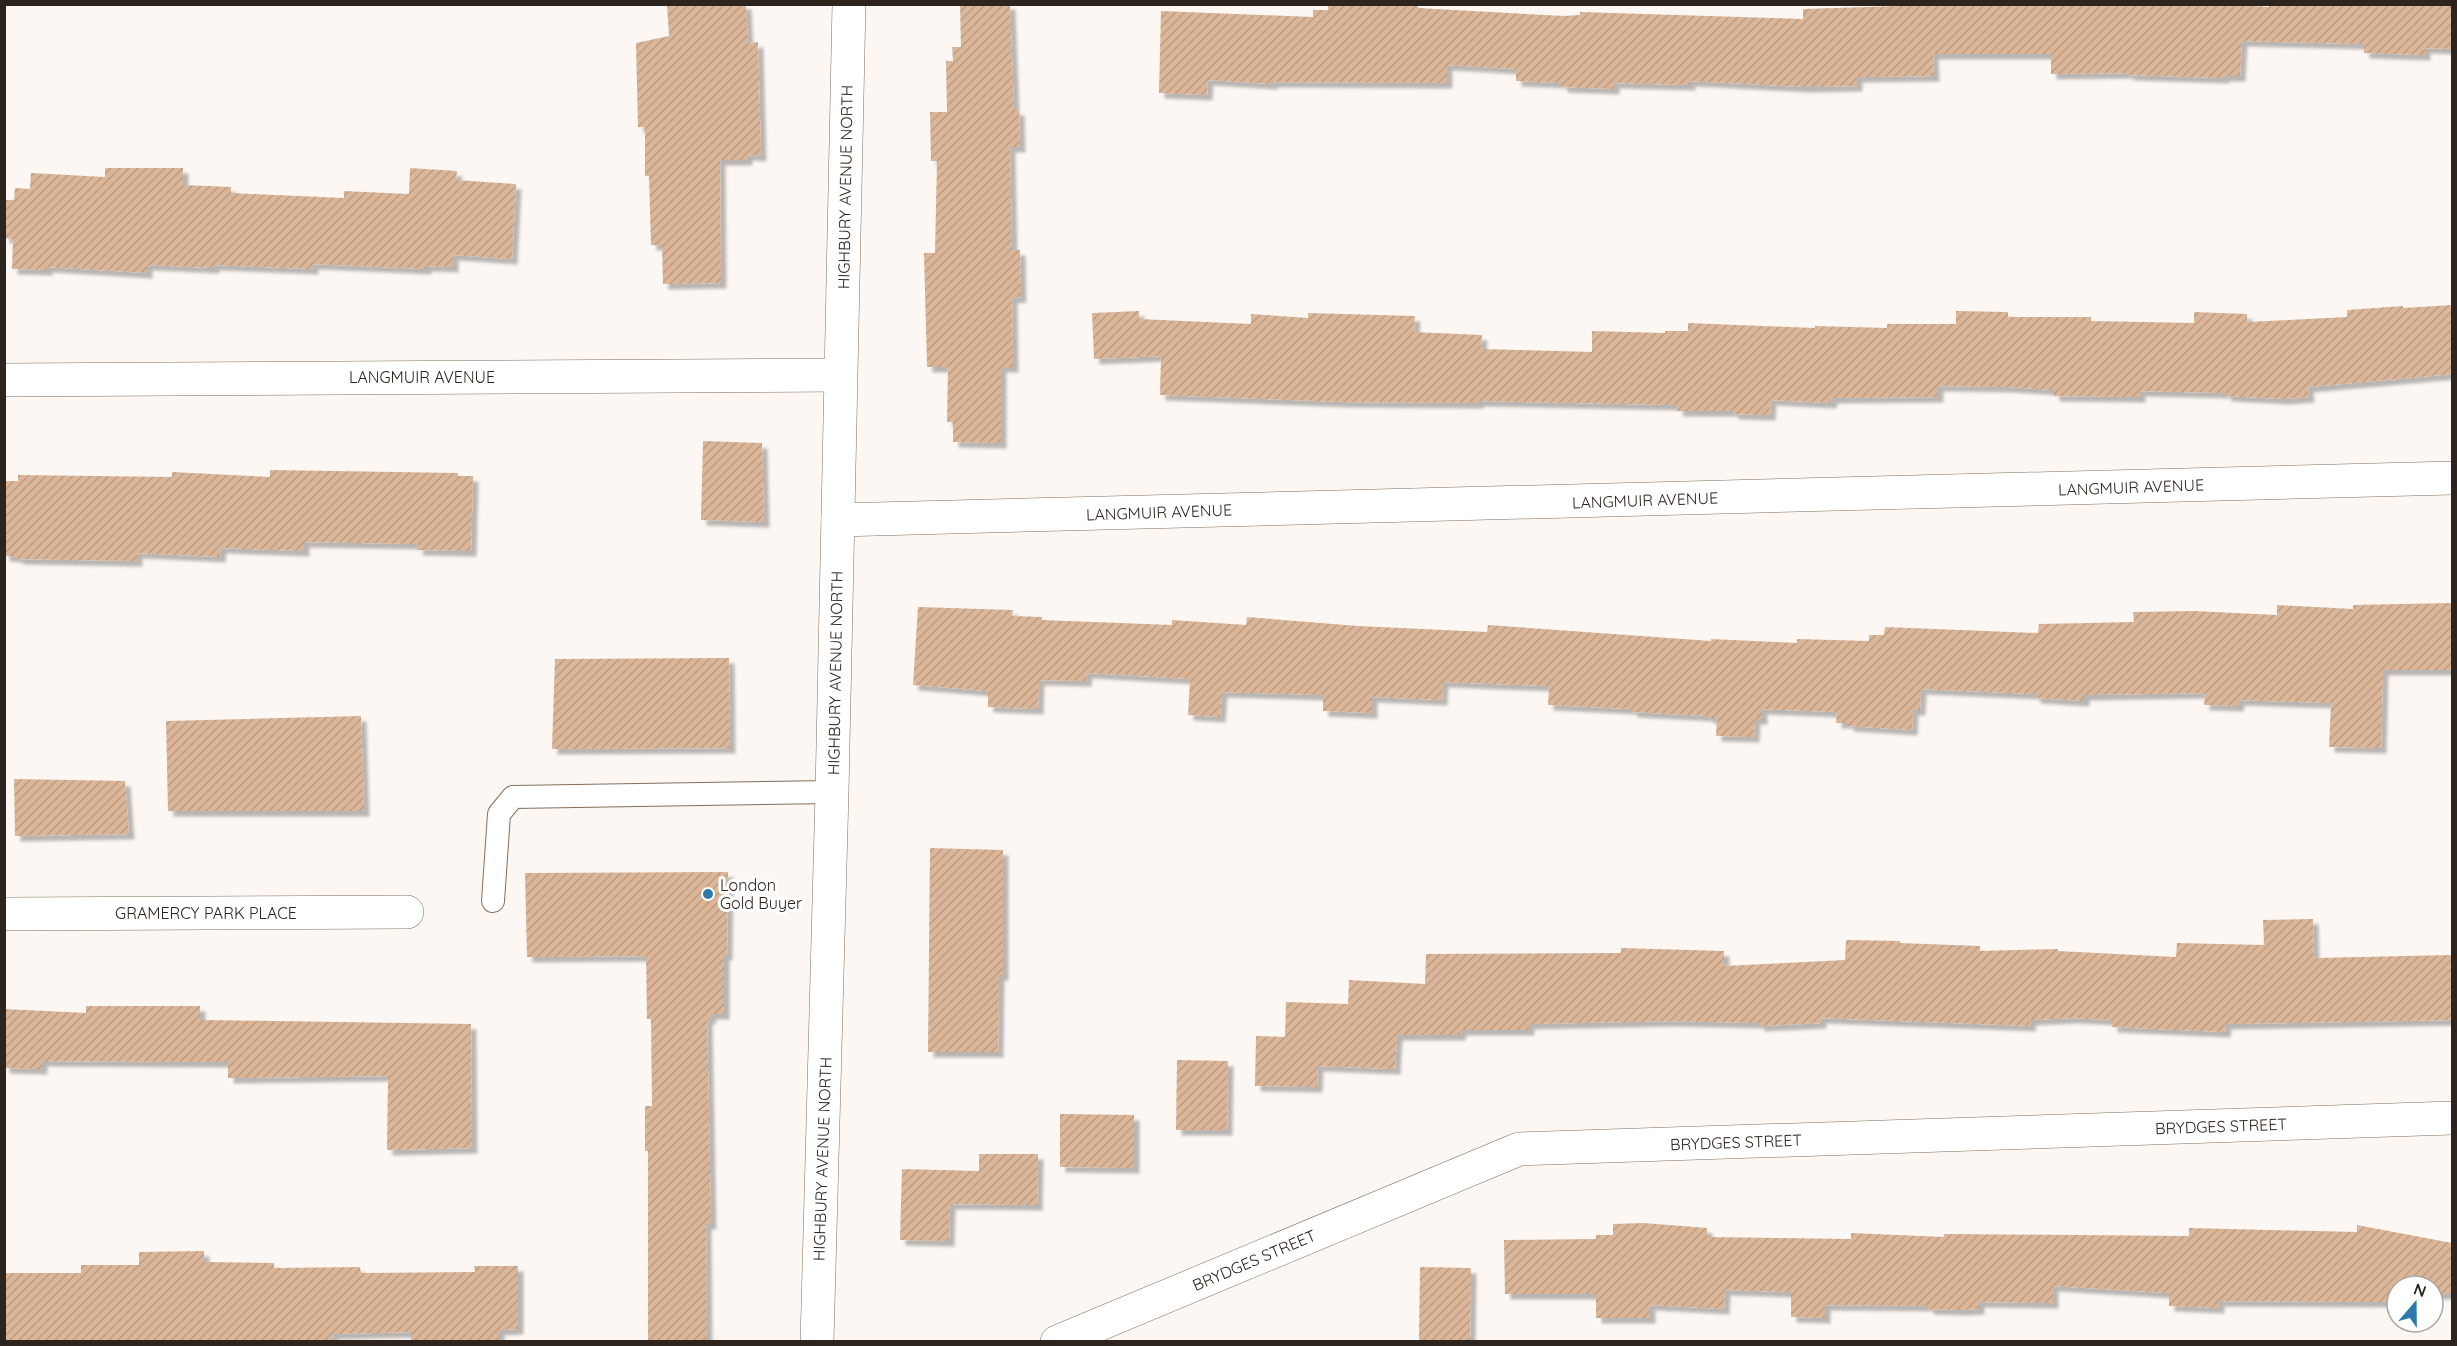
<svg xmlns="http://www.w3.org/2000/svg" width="2457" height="1346" viewBox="0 0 2457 1346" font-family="Quicksand,sans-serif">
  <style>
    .building { fill: url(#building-hatch); filter: url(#shadow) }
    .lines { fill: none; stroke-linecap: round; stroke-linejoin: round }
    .lane-casing { stroke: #836e5d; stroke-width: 24 }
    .street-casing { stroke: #836e5d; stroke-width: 34 }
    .secondary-casing { stroke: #836e5d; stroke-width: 34 }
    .lane { stroke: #fff; stroke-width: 22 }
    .street { stroke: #fff; stroke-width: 33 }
    .secondary { stroke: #fff; stroke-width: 33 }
    .poi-dot { fill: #2c79ab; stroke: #fff; stroke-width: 2 }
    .labels { text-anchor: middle; stroke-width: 6; stroke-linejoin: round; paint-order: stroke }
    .street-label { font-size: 16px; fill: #2d241d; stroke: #fff }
    .poi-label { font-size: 16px; fill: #2d241d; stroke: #fff; text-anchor: start }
  </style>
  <defs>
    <pattern id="building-hatch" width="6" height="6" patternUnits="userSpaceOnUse" patternTransform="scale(1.5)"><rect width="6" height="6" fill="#dbb699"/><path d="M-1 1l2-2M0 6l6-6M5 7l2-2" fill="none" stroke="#bc9c83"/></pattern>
    <filter id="shadow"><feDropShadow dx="5.5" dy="5.5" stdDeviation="1.5" flood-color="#0004"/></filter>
  </defs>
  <rect width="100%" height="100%" fill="#fcf7f3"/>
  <g class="building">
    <polygon points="667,4 746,4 748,43 758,42 761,156 747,155 747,160 720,160 721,283 663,284 662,245 651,245 649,176 645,176 645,127 638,127 636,43 669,36"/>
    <polygon points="960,4 1010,4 1014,110 1019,110 1020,147 1010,147 1012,250 1020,250 1021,297 1012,298 1013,367 1001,367 1001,443 953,442 953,422 947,422 948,367 927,367 924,253 935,253 937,161 931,161 930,112 947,112 946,61 953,61 952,47 961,47"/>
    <polygon points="1328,4 1418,4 1418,8 1564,16 1580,15 1580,12 1803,19 1803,9 1962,4 2232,4 2269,7 2269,4 2452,4 2452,49 2425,48 2425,55 2364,53 2364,44 2242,41 2240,76 2224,76 2224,78 2128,75 2128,73 2051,74 2051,54 1933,54 1934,76 1857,77 1857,86 1805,87 1690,81 1690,85 1614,83 1614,89 1562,87 1562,83 1516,81 1516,69 1447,65 1447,83 1272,82 1272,84 1208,80 1207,95 1159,93 1161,11 1313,17 1313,10 1328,10"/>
    <polygon points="105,168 183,168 183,185 231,187 231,193 344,198 344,191 409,194 410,168 457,171 456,180 516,184 512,259 453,255 453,267 426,266 426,269 313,264 313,269 214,265 214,268 147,265 147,273 47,267 47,270 12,269 13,239 4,238 4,200 14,200 15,188 30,189 31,173 105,177"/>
    <polygon points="2452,305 2452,374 2308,387 2309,397 2285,399 2226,396 2226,393 2140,391 2140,397 2054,396 2054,390 2008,387 1938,386 1938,397 1832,398 1831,403 1771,400 1770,415 1733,414 1733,411 1677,411 1678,405 1479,401 1478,403 1346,402 1160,395 1161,356 1094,359 1092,313 1139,311 1139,319 1251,324 1251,314 1308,318 1308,313 1415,316 1414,332 1482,335 1481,349 1592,352 1592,331 1665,333 1665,331 1688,331 1688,323 1815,328 1815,326 1887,328 1887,324 1956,324 1956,311 2008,312 2008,317 2091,317 2091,321 2194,323 2194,312 2247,314 2247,322 2347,317 2347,310 2403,306 2403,308"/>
    <polygon points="703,441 762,443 764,522 701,520"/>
    <polygon points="270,470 458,473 458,476 473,476 471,551 417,550 418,544 304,542 304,551 221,548 220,557 137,553 137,561 18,559 18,557 4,556 4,481 18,481 18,475 172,477 172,472 270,477"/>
    <polygon points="2452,603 2452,670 2383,670 2381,748 2329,747 2331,703 2239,700 2238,706 2204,705 2205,693 2084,695 2084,701 2035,698 2035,694 1921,689 1920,710 1913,710 1912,730 1848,726 1848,723 1836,723 1837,712 1762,709 1762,719 1755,719 1754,737 1716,736 1717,718 1708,718 1708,716 1632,712 1632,709 1548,705 1549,686 1443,682 1442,700 1372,697 1372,713 1323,711 1323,696 1320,695 1222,692 1220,717 1188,715 1190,679 1087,673 1086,681 1039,680 1038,709 988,707 988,691 913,685 918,607 1013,610 1012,616 1042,617 1042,620 1172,625 1172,620 1246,625 1247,617 1358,626 1487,632 1488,625 1711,641 1711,639 1797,643 1797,639 1869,641 1869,635 1884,635 1885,627 2038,633 2039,624 2134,622 2133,612 2194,611 2277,615 2277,605 2353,609 2353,605"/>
    <polygon points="729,658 730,748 552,749 555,659"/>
    <polygon points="361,716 364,811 168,811 166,721"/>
    <polygon points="14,779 125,781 129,834 15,836"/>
    <polygon points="930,848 1003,850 1003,975 999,975 998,1052 928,1052"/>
    <polygon points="728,872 727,955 724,955 724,1014 711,1014 710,1019 707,1019 711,1224 706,1224 707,1341 648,1341 648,1151 645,1151 645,1106 652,1106 651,1019 647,1019 646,956 527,957 525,873"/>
    <polygon points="2313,919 2314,958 2452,955 2452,1020 2226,1024 2225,1032 2112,1027 2112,1020 2073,1018 2030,1020 2031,1026 1821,1018 1821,1023 1759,1026 1759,1023 1669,1021 1529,1024 1529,1030 1461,1030 1460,1035 1397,1035 1395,1069 1318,1066 1317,1087 1255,1086 1256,1036 1285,1037 1286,1002 1348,1004 1349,980 1425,984 1426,954 1621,953 1621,948 1724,951 1724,966 1845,960 1846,940 1900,941 1900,943 1980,946 1980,951 2058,949 2058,951 2176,957 2177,943 2264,945 2263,920"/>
    <polygon points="86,1006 200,1006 200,1020 471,1024 472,1148 387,1150 388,1076 228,1078 228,1062 42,1061 42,1069 4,1068 4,1009 86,1013"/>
    <polygon points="1177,1060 1228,1061 1227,1130 1176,1130"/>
    <polygon points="1060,1114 1134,1115 1134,1168 1060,1167"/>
    <polygon points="979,1154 1038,1154 1037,1205 950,1204 949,1241 900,1240 902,1169 979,1171"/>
    <polygon points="1643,1223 1707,1228 1707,1237 1851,1239 1851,1233 1944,1237 1944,1234 2189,1236 2189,1228 2357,1232 2357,1225 2452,1243 2452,1294 2433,1294 2433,1286 2397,1286 2397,1294 2387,1294 2387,1302 2219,1301 2219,1308 2169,1306 2169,1293 2053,1286 2053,1303 1979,1302 1979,1309 1961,1310 1928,1309 1928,1306 1825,1305 1825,1318 1791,1317 1791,1292 1725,1290 1724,1309 1650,1305 1650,1318 1596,1318 1596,1294 1505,1294 1504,1240 1596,1239 1596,1235 1613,1235 1613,1224"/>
    <polygon points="204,1251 204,1262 274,1263 274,1268 360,1267 361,1273 475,1272 474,1266 518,1266 518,1329 499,1330 499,1341 411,1341 411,1332 332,1334 333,1341 6,1341 5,1273 81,1273 81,1265 139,1265 139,1252"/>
    <polygon points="1420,1267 1471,1268 1470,1341 1419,1341"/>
  </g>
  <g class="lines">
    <defs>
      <polyline id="lane" points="493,901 499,814 513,797 832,792"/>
      <g id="street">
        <polyline points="4,380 840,375"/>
        <polyline points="838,520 2452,478"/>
        <polyline points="4,914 407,912"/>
      </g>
      <g id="secondary">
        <polyline points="817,1342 832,792 849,4"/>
        <polyline points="1057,1342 1519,1149 2452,1118"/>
      </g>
    </defs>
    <use href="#lane" class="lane-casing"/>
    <use href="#street" class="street-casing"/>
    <use href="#secondary" class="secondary-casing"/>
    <use href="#lane" class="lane"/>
    <use href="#street" class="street"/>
    <use href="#secondary" class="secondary"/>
  </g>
  <circle class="poi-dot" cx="708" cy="894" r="6"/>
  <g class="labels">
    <g class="street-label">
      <text transform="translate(845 187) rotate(-89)" y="6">HIGHBURY AVENUE NORTH</text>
      <text x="422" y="383">LANGMUIR AVENUE</text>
      <text transform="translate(2131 487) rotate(-2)" y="6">LANGMUIR AVENUE</text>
      <text transform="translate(1645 500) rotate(-2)" y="6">LANGMUIR AVENUE</text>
      <text transform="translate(1159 512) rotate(-2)" y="6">LANGMUIR AVENUE</text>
      <text transform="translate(835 673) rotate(-89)" y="6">HIGHBURY AVENUE NORTH</text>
      <text x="206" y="919">GRAMERCY PARK PLACE</text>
      <text transform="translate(2221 1126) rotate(-2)" y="6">BRYDGES STREET</text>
      <text transform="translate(1736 1142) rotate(-2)" y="6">BRYDGES STREET</text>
      <text transform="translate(822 1159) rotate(-88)" y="6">HIGHBURY AVENUE NORTH</text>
      <text transform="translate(1254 1260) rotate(-23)" y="6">BRYDGES STREET</text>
    </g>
    <g class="poi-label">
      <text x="720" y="891">London<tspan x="720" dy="18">Gold Buyer</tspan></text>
    </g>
  </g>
  <rect width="2457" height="1346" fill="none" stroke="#2d241d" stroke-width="12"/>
  <g transform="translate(2415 1304) rotate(20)"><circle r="28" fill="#ffffff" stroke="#aba7a5" stroke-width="1.5"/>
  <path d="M0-4.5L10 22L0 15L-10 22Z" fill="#2c79ab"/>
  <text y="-9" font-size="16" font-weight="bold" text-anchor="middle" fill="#2d241d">N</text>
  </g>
</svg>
